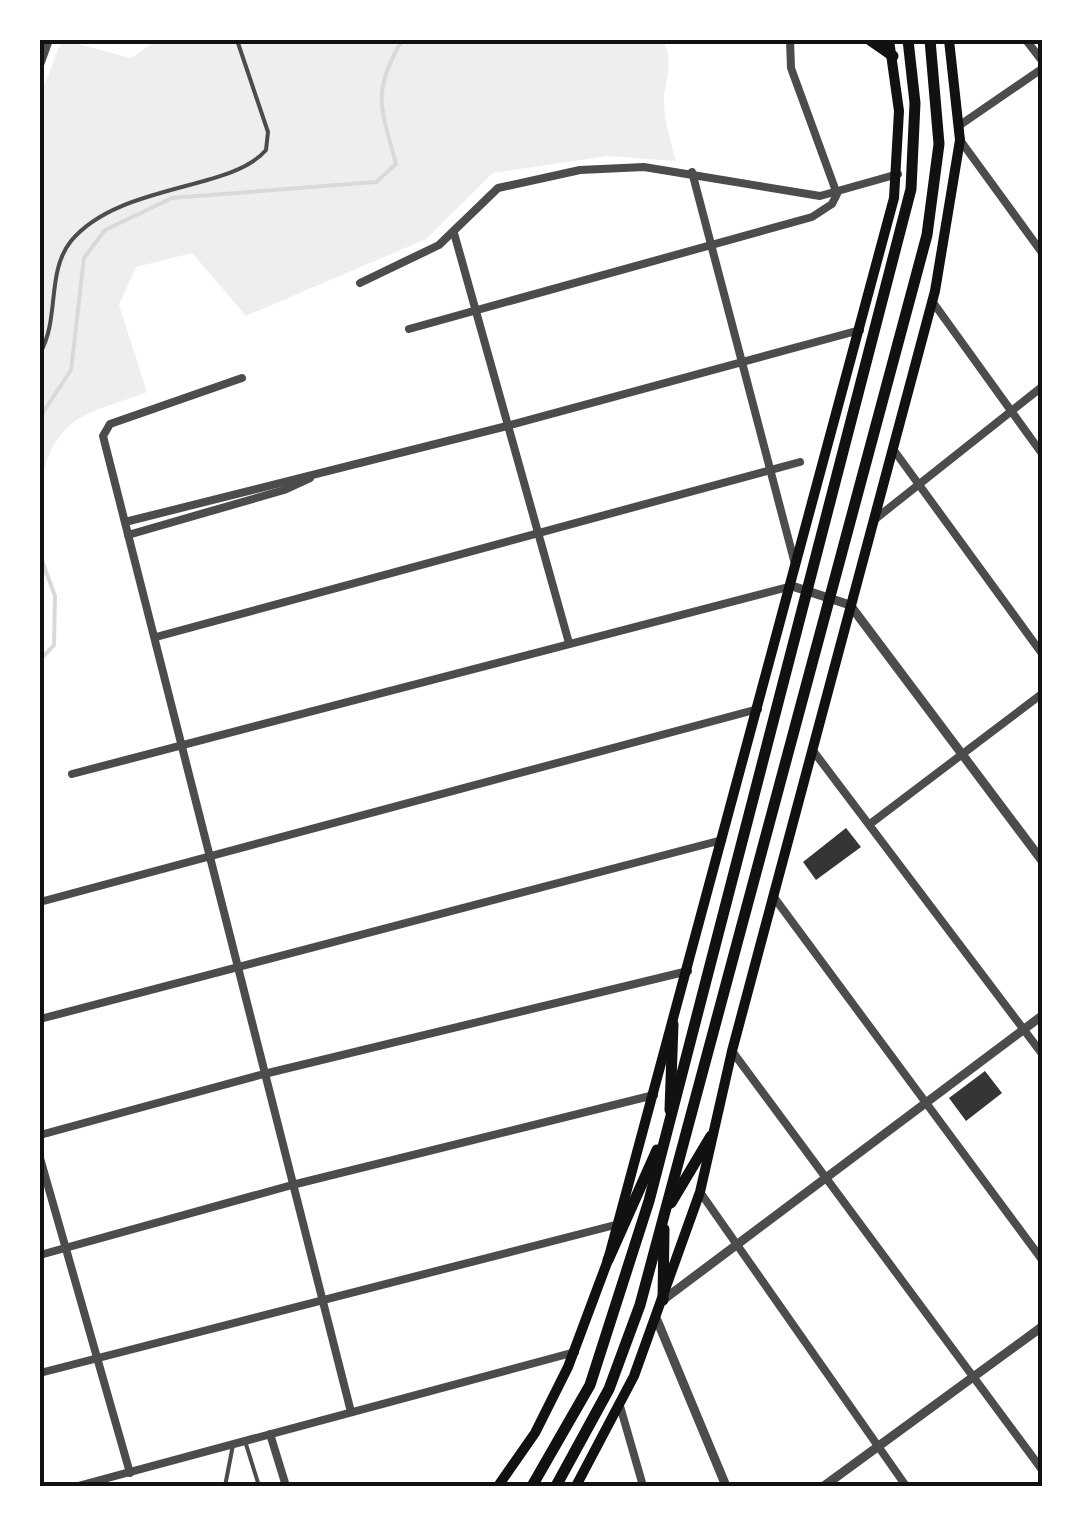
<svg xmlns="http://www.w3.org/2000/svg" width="1083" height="1526" viewBox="0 0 1083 1526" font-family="'Asap Condensed',sans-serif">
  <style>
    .green { fill: #eee }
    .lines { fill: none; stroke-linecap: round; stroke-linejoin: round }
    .stream { stroke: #d9d9d9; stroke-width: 4 }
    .building { fill: #353535 }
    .service { stroke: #4c4c4c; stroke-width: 4 }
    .minor { stroke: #4c4c4c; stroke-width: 8 }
    .tertiary { stroke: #4c4c4c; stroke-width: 9 }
    .secondary { stroke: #111; stroke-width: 10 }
    .primary { stroke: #111; stroke-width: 11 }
    .trunk { stroke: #111; stroke-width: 11 }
    .neatline { fill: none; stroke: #111; stroke-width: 4 }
  </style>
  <rect width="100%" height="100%" fill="#fff"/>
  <path class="green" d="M62 40 131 58 158 40H661C677 58 663 83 664 104 665 124 671 143 676 161L607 156 493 173 426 239 246 316 192 253 136 267 119 305 147 392C125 401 93 408 74 422 27 458 43 524 45 576L40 577V96Z"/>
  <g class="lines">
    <g class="stream">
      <path d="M40 417 71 370 84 258 105 230 172 198 376 182 396 164C381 107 371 94 402 40"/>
      <polyline points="40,555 55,596 54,645 40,660"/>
    </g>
  </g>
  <g class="building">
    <polygon points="846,828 861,847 816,880 803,862"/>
    <polygon points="985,1071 1002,1093 966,1121 949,1098"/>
  </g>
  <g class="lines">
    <g class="service">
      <path d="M40 353C60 319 46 272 71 241 119 183 232 191 266 150L268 132 237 40"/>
      <polyline points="245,1441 259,1486"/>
      <polyline points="225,1486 233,1445"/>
    </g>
    <g class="minor">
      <polyline points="1026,40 1043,62"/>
      <polyline points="40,65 49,40"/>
      <polyline points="960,125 1043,68"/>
      <polyline points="960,140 1043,254"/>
      <polyline points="692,172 795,564"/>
      <polyline points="454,233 569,643"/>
      <polyline points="360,283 439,245 498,188 580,170 644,167 820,196 898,174"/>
      <polyline points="932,301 1043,455"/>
      <polyline points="409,329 812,217 832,204 837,194 791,68 790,40"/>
      <polyline points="242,378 110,424 103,436 351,1412"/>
      <polyline points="893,449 1043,655"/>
      <polyline points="874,520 1043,386"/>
      <polyline points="125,522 507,426 860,330"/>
      <polyline points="128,535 284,490 310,478"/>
      <polyline points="156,637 800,462"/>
      <polyline points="814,752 1043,1055"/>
      <polyline points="72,774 792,586"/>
      <polyline points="870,824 1043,693"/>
      <polyline points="773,896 1043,1261"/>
      <polyline points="40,902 758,709"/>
      <polyline points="40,1019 722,840"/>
      <polyline points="732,1051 1043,1471"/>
      <polyline points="40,1135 264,1074 688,971"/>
      <polyline points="40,1158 130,1473"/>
      <polyline points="700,1192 906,1486"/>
      <polyline points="40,1255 292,1185 654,1095"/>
      <polyline points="40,1373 615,1225"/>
      <polyline points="620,1406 643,1486"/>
      <polyline points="270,1434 286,1486"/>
      <polyline points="78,1486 575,1352"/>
    </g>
    <g class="tertiary">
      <polyline points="792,586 850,605 1043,862"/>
      <polyline points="663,1300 1043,1015"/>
      <polyline points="657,1320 726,1486"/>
      <polyline points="824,1486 1043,1326"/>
    </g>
    <g class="secondary">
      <polyline points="498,1486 535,1433 568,1367 608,1260 894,198 899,111 889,40"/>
      <polyline points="576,1486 634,1376 700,1192 732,1051 935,291 960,140 949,40"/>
    </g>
    <polyline class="primary" points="870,40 893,56"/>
    <g class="trunk">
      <polyline points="670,1110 673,1024"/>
      <polyline points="671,1203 711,1136"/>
      <polyline points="608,1260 657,1150"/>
      <polyline points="663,1300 664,1229"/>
      <polyline points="532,1486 590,1385 649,1201 911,189 915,103 908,40"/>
      <polyline points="556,1486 609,1389 640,1305 927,235 939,144 930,40"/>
    </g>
  </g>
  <rect width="1083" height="1526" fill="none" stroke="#ffffff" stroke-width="85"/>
  <rect x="42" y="42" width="998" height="1442" class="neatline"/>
</svg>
